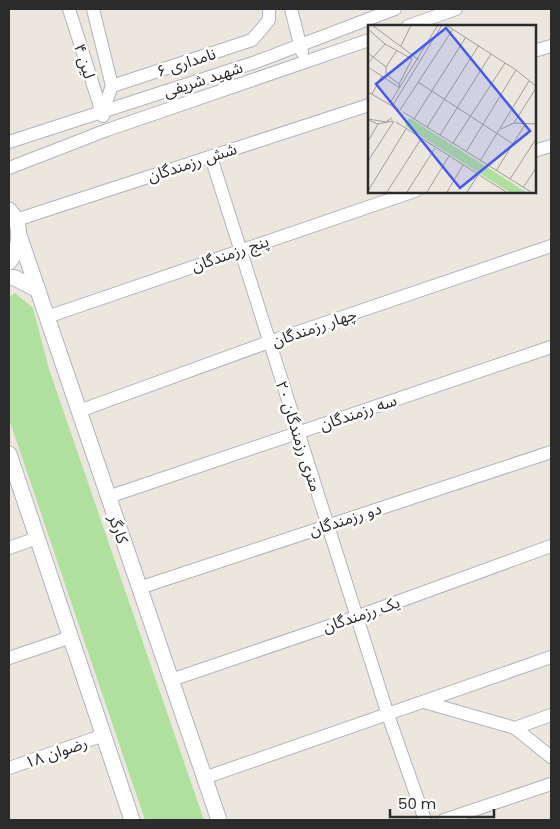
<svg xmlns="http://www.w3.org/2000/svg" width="560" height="829" viewBox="0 0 560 829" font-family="Poppins,'Noto Sans Arabic',sans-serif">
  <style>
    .green { fill: #afe09d }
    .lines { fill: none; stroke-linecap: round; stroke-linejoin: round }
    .minor-casing { stroke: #b1b3be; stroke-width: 14 }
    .tertiary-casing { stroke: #b1b3be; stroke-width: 17 }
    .minor { stroke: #fff; stroke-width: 12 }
    .tertiary { stroke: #fff; stroke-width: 15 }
    .labels { text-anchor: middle; stroke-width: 5; stroke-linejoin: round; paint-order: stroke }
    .street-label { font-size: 16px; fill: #2b2b2b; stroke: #fff }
    .inset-road { fill: none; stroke: #9f9c96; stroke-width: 1 }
    .view { fill: #4659f2; fill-opacity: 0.15; stroke: #4659f2; stroke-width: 2.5 }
    .inset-edge { fill: none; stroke: #2b2b2b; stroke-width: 2.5 }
  </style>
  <rect width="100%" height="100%" fill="#ece7de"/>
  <polygon class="green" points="15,293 33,308 49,369 204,820 145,820 9,419 9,297"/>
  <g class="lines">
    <defs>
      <g id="minor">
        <polyline points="69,9 103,116"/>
        <polyline points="93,9 112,86"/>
        <polyline points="291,9 302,52"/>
        <polyline points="408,26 456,9"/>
        <polyline points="534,51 551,46"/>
        <polyline points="102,113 112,86 252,40 269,20 269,9"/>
        <polyline points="9,142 256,62 395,9"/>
        <polyline points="534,151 551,146"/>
        <polyline points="211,157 388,715 425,820"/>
        <polyline points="9,168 107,130 369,40"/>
        <polyline points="16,220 369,105"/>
        <polyline points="47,317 415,191"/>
        <polyline points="79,411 269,342 551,246"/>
        <polyline points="108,497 551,347"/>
        <polyline points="9,548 37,538"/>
        <polyline points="139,588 551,452"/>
        <polyline points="9,658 71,637"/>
        <polyline points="171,680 356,617 551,546"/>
        <polyline points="424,702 515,728 551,757"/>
        <polyline points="515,728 551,715"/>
        <polyline points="9,768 104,735"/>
        <polyline points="204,778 551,657"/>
        <polyline points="444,820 551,784"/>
      </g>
      <g id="tertiary">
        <path d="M9 210C23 224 21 248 9 262"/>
        <polyline points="20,238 219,820"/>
        <polyline points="9,277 15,278 38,290"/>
        <polyline points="9,454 132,820"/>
      </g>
    </defs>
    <use href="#minor" class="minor-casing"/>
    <use href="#tertiary" class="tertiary-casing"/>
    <use href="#minor" class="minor"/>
    <use href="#tertiary" class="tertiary"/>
  </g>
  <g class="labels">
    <g class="street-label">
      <text transform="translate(85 61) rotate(72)" y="6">لین ۴</text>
      <text transform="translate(186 62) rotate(-18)" y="6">نامداری ۶</text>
      <text transform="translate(203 79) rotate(-18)" y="6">شهید شریفی</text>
      <text transform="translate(192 162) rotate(-18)" y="6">شش رزمندگان</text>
      <text transform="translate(230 253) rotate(-19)" y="6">پنج رزمندگان</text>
      <text transform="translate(314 327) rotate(-19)" y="6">چهار رزمندگان</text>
      <text transform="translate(358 412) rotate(-19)" y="6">سه رزمندگان</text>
      <text transform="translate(299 436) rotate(72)" y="6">۲۰ متری رزمندگان</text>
      <text transform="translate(345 519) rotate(-18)" y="6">دو رزمندگان</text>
      <text transform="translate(119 529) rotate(71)" y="6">کارگر</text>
      <text transform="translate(361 614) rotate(-19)" y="6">یک رزمندگان</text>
      <text transform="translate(56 752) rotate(-19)" y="6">رضوان ۱۸</text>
    </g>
  </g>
  <g transform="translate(368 25)">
    <rect width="168" height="168" fill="#ece7de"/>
    <path d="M40 94H43L158 167H141L37 101Z" fill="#afe09d"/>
    <path class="inset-road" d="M4 0 51 35M78 0 148 45 168 61M0 4 17 19 44 34 31 59 32 63M33 21 43 0M29 25 18 42V49L31 59M0 28 18 42M0 38 17 19M0 42 32 63M50 57 145 119M0 67 31 85M4 69 14 51M22 78 70 0M25 80 74 0M32 85 85 4M35 87 163 167M0 94 18 97 24 93M46 94 98 12M0 95 10 99 25 96M28 97 138 167M146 98 168 63M59 102 111 20M133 104 146 98 168 99M72 110 123 29M0 116 10 99M85 118 137 38M98 127 148 45M0 136 26 96M112 136 161 56M128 146 158 98M142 154 168 114M155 163 168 143M0 166 38 104M19 167 53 114M39 167 67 123M59 167 81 131M79 167 95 140M99 167 110 150"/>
    <path class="view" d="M78 3 162 106 92 163 8 59Z"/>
    <rect width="168" height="168" class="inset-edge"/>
  </g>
  <rect width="560" height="829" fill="none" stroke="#2b2b2b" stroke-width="20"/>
  <path d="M390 809v8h104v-8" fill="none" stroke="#2b2b2b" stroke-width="2.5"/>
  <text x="398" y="809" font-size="15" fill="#2b2b2b" stroke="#ffffff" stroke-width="4" paint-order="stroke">50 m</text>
</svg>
